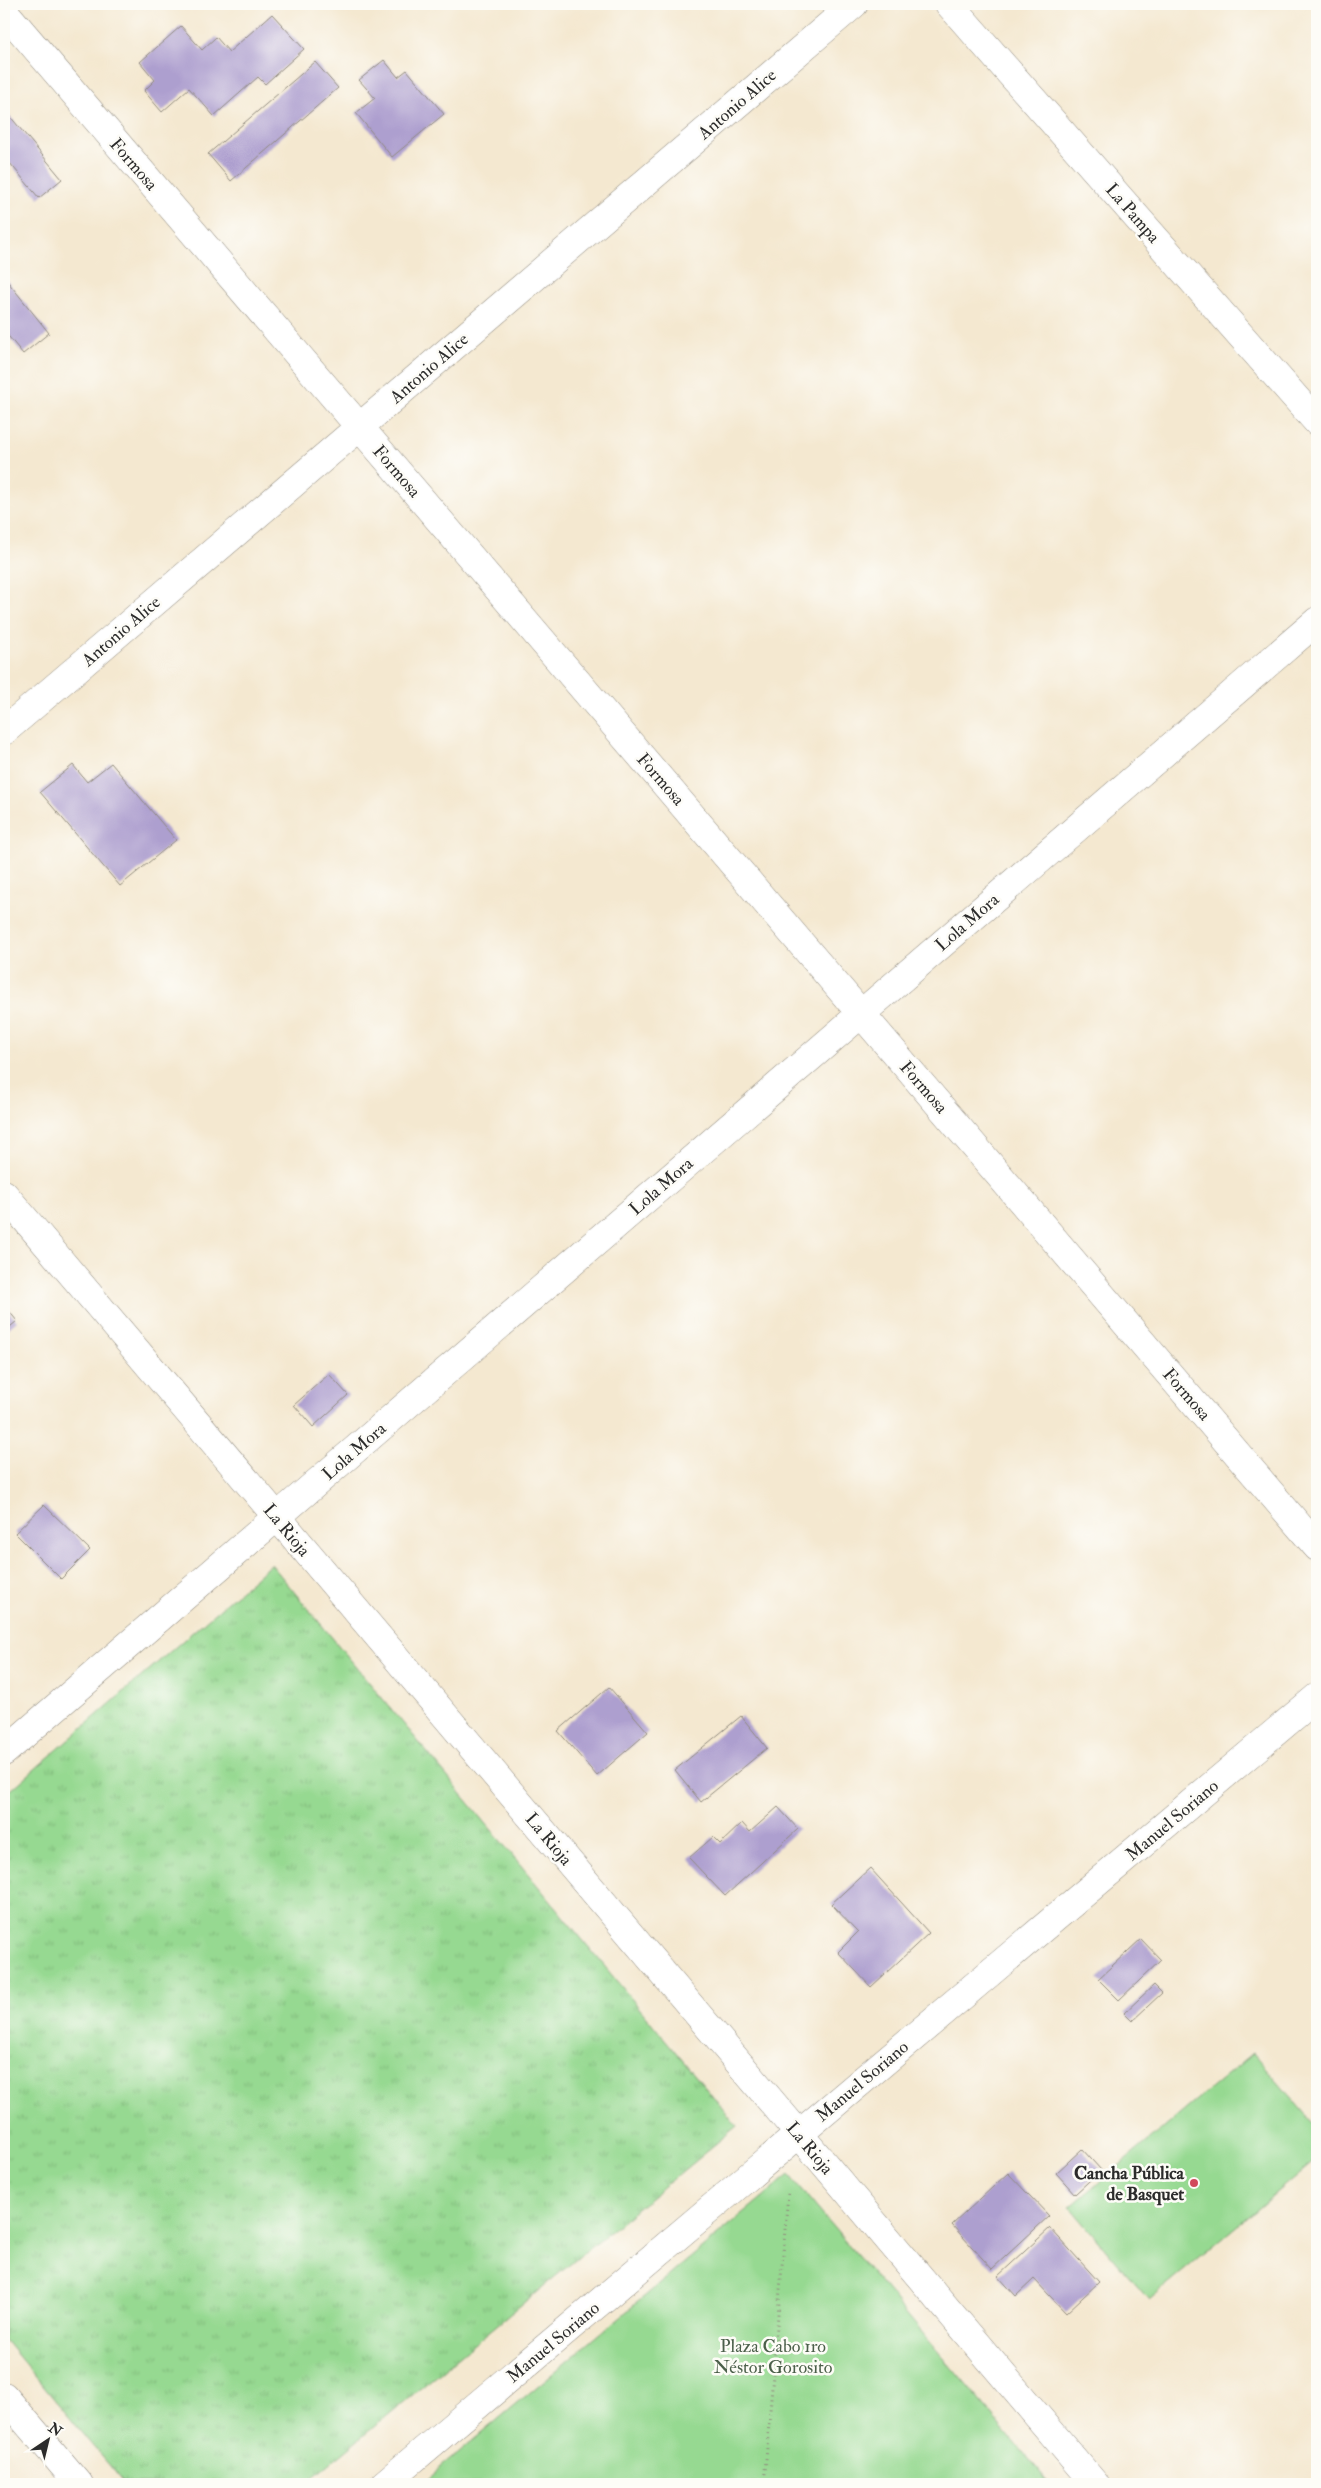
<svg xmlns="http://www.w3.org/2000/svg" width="1321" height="2488" viewBox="0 0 1321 2488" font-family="'IM FELL Double Pica',serif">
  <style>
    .grass { fill: url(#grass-tufts); stroke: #60825e }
    .green { fill: #96d991; stroke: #60825e }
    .building { fill: #ad9fcf }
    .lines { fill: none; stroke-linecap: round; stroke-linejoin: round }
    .street-casing { stroke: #908a7e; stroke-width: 29 }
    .path { stroke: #908a7e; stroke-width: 3; stroke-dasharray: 1 4; stroke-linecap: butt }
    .street { stroke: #fff; stroke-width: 28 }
    .poi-dot { fill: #d1495b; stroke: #fdfcf7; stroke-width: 2 }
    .labels { text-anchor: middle; stroke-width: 5; stroke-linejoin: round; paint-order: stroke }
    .street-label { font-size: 18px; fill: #2b2b2b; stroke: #fdfcf7 }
    .poi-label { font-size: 18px; font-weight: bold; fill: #2b2b2b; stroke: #fdfcf7; text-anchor: end }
    .park-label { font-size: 18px; fill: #4b5f4a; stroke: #fdfcf7 }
  </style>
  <defs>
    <pattern id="grass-tufts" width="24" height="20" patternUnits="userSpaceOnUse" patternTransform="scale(1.25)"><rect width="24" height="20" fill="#96d991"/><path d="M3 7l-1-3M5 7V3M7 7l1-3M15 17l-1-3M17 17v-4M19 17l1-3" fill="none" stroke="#81ba7d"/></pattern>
  </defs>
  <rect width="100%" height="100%" fill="#fdfcf7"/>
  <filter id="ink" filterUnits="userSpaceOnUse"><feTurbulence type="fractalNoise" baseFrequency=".02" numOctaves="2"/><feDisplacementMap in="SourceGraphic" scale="10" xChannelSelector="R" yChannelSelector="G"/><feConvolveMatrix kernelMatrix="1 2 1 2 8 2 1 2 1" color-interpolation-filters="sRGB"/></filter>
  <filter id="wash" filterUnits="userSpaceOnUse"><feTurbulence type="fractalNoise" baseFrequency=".0096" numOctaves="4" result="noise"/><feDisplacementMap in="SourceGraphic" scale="20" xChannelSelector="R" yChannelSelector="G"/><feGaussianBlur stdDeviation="1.12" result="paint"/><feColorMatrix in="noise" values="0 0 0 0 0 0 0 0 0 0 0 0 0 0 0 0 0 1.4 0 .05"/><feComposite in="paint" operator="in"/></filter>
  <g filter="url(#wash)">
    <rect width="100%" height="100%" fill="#f4e8d0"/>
    <polygon class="grass" points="271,1564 737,2126 305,2484 125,2484 4,2339 4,1796"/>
    <g class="green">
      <polygon points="1253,2053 1317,2128 1317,2158 1149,2300 1070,2207"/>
      <polygon points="789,2175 1050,2484 421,2484"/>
    </g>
    <g id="blocks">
      <g class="building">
        <polygon points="272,14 304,49 265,84 258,77 214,116 189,88 162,112 144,91 155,80 140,62 181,26 202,50 216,37 229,52"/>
        <polygon points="384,60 398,77 407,70 444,114 392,157 356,113 375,98 359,80"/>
        <polygon points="315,62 338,88 231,181 208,154"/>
        <polygon points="4,109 62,179 39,198 4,156"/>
        <polygon points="4,277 49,333 23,354 4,331"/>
        <polygon points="111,763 176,840 120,886 40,792 73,765 87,782"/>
        <polygon points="4,1305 17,1321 4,1332"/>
        <polygon points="329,1374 348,1395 313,1427 294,1405"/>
        <polygon points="44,1505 90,1550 61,1579 15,1533"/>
        <polygon points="609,1687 648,1732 597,1776 558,1731"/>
        <polygon points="741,1716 767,1748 701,1802 675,1770"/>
        <polygon points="778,1807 798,1829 725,1896 689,1858 713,1837 720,1844 742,1823 750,1832"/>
        <polygon points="870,1868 929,1933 871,1987 838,1952 858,1932 831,1904"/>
        <polygon points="1141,1939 1161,1960 1119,2000 1098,1979"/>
        <polygon points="1154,1985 1162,1993 1132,2021 1124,2013"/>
        <polygon points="1082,2149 1101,2170 1075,2194 1056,2173"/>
        <polygon points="1008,2173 1049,2216 992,2269 952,2225"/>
        <polygon points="1050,2228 1099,2282 1066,2313 1034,2279 1016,2296 998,2276"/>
      </g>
    </g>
  </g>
  <g filter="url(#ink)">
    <use href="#blocks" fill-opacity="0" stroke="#908a7e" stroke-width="1"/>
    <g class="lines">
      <defs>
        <g id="street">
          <polyline points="949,4 1317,422"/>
          <polyline points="4,11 1317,1547"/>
          <polyline points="4,731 854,4"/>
          <polyline points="4,1194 1095,2484"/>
          <polyline points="4,1752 1317,621"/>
          <polyline points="4,2396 79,2484"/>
          <polyline points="384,2484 1317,1697"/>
        </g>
      </defs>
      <use href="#street" class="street-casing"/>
      <polyline class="path" points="764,2484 788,2193"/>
      <use href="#street" class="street"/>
    </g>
  </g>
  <circle class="poi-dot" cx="1194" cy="2183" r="5"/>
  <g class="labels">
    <g class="street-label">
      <text transform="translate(737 104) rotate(-41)" y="6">Antonio Alice</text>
      <text transform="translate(134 164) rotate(49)" y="6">Formosa</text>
      <text transform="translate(1133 213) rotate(49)" y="6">La Pampa</text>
      <text transform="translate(429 368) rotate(-41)" y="6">Antonio Alice</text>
      <text transform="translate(397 471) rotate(49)" y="6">Formosa</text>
      <text transform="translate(121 631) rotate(-41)" y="6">Antonio Alice</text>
      <text transform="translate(661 779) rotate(49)" y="6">Formosa</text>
      <text transform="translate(967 922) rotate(-41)" y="6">Lola Mora</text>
      <text transform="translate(924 1087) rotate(49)" y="6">Formosa</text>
      <text transform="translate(661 1186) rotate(-41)" y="6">Lola Mora</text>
      <text transform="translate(1187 1394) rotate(49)" y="6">Formosa</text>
      <text transform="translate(354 1451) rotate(-41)" y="6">Lola Mora</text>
      <text transform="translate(287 1530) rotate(50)" y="6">La Rioja</text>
      <text transform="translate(1172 1820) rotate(-40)" y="6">Manuel Soriano</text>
      <text transform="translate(549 1839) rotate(50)" y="6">La Rioja</text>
      <text transform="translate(862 2081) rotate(-40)" y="6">Manuel Soriano</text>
      <text transform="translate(810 2148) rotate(50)" y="6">La Rioja</text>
      <text transform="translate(553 2342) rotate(-40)" y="6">Manuel Soriano</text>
    </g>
    <g class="poi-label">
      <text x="1184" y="2179">Cancha Pública<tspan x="1184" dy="21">de Basquet</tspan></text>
    </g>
    <g class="park-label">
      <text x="773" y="2352">Plaza Cabo 1ro<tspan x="773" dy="21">Néstor Gorosito</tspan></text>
    </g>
  </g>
  <rect width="1321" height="2488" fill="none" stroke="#fdfcf7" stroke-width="20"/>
  <g transform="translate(48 2440) rotate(35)" stroke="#fdfcf7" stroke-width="4" paint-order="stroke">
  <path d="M0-4L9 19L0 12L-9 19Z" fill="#2b2b2b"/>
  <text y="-8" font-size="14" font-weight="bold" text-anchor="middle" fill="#2b2b2b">N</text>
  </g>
</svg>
